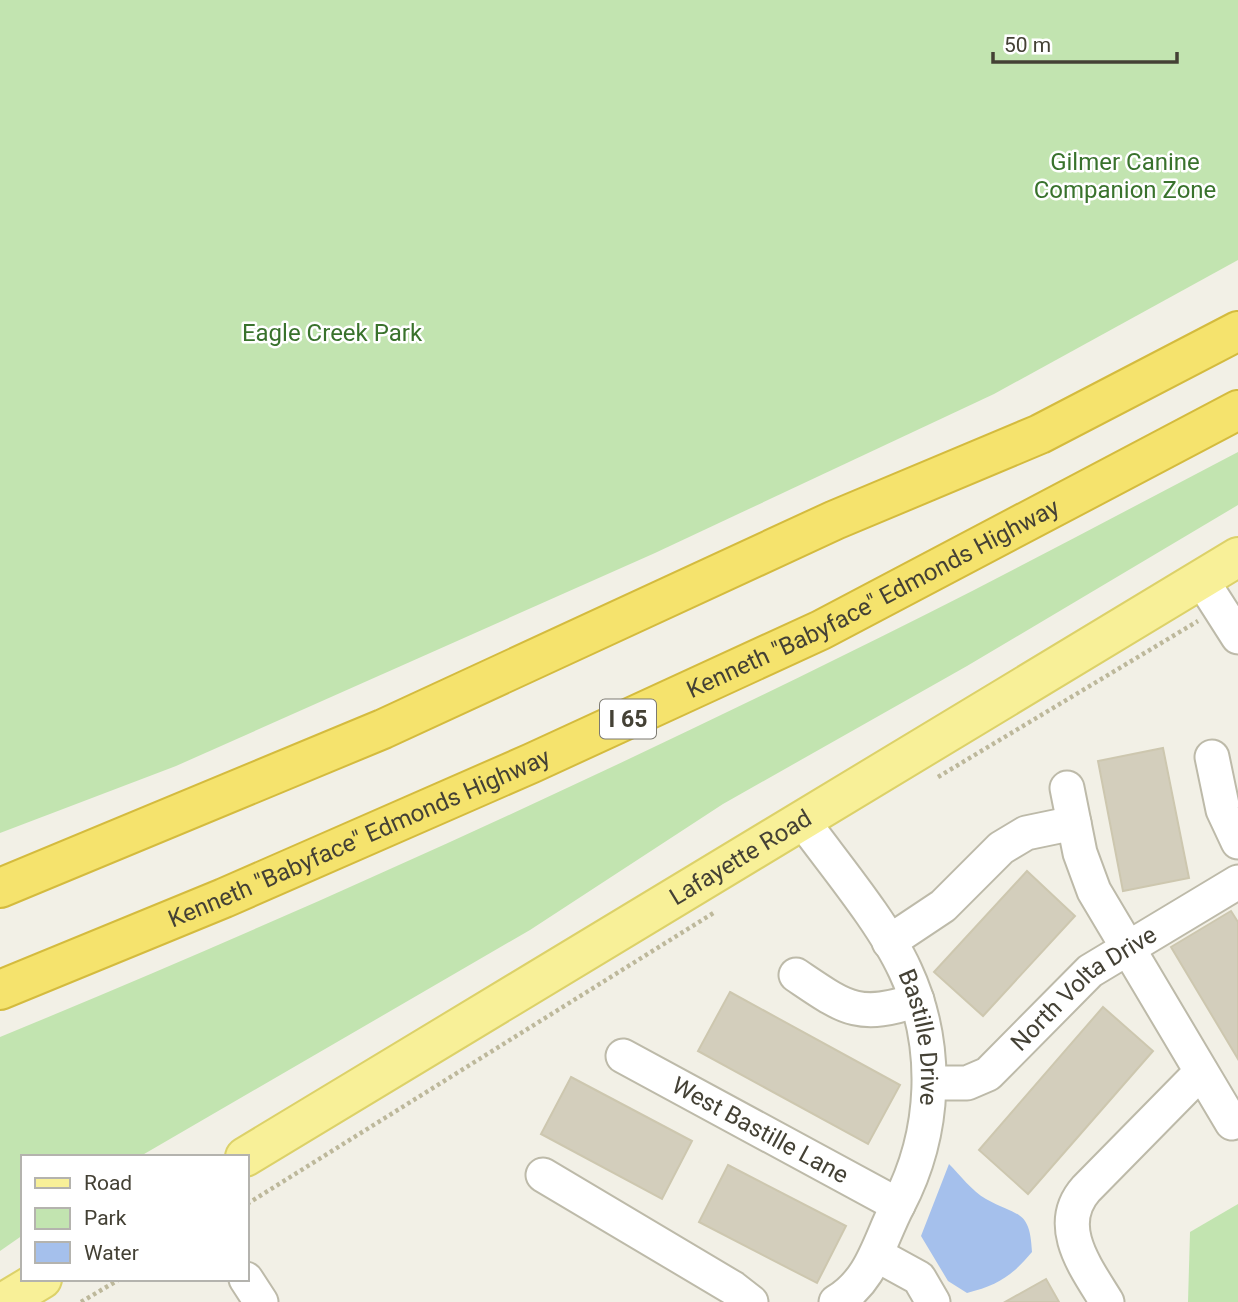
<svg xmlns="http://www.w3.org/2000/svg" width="1238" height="1302" viewBox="0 0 1238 1302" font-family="Roboto,sans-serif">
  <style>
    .green { fill: #c2e4b0 }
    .water { fill: #a5c0ec }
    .building { fill: #d3cebc; stroke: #cdc7af; stroke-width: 2 }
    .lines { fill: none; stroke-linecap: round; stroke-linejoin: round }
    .minor-casing { stroke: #bdbaa9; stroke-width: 37 }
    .major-casing { stroke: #dcd169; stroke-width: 42 }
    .highway-casing { stroke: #d4bb3e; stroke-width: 42 }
    .path { stroke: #bdb89b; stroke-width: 4.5; stroke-dasharray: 3.5 3.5; stroke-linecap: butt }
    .minor { stroke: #fff; stroke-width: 33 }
    .major { stroke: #f8f098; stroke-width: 38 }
    .highway { stroke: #f5e36d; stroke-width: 38 }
    .labels { text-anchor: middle; stroke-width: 5; stroke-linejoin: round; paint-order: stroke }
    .shield { fill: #fff; stroke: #7c7a72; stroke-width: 2 }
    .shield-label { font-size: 23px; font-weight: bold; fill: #444135 }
    .park-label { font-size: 24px; fill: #39722c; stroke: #fff }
    .street-label { font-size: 24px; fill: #444135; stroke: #fff }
  </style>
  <rect width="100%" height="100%" fill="#f2f0e6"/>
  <g class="green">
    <polygon points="0,0 1238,0 1238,260 994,394 655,553 176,766 0,833"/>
    <path d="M1238 452V505L967 666 723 804 530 930 139 1157H23V1235L0 1251V1037C282 921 560 795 834 660 970 594 1104 522 1238 452Z"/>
    <polygon points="1238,1204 1238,1302 1188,1302 1190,1232"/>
  </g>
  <path class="water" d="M949 1164C960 1175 972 1191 986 1199 1018 1217 1030 1209 1032 1252 1012 1276 998 1285 967 1293L948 1281 921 1236Z"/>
  <g class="building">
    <polygon points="1163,748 1189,878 1123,891 1098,761"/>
    <polygon points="1027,871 1075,916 983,1016 934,972"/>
    <polygon points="1231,911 1238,922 1238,1059 1171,947"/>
    <polygon points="730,992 900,1085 868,1144 698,1051"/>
    <polygon points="1103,1007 1153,1051 1028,1194 979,1150"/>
    <polygon points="571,1077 692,1141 662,1199 541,1134"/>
    <polygon points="728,1165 846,1226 817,1283 699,1222"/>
    <polygon points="1046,1279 1059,1302 1005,1302"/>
  </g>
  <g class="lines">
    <defs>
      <g id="minor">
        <polyline points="1201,579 1238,637"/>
        <polyline points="1212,757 1223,810 1238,842"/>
        <polyline points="1067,788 1080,853 1094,891 1232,1123"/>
        <path id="s1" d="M802 820C834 864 883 922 905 970 940 1045 936 1133 898 1205 879 1241 873 1280 836 1302"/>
        <polyline points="889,942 943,906 1001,848 1026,833 1074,823"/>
        <path d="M796 975C845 1008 858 1020 917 1000"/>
        <path id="s2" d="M623 1056 898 1205"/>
        <path id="s3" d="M930 1083H967L988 1074 1090 971 1238 882"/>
        <polyline points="543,1175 733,1288 751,1302"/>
        <polyline points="877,1255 919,1278 933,1302"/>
        <polyline points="246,1279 261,1302"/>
        <path d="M1107 1302C1087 1269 1053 1226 1086 1189L1201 1072"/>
      </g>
      <g id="major">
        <path id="s4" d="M245 1157 1238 557"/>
        <polyline points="4,1302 42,1279"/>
      </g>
      <g id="highway">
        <polyline points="0,888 383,729 835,520 1040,434 1238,331"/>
        <path id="s5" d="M0 990 224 898 532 763 821 630 1238 410"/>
      </g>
    </defs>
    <use href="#minor" class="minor-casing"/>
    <use href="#major" class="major-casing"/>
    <use href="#highway" class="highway-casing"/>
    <g class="path">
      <polyline points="938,777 1198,621"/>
      <polyline points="247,1204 715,912"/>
      <polyline points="81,1302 120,1279"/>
    </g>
    <use href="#minor" class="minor"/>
    <use href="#major" class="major"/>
    <use href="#highway" class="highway"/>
  </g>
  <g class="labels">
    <rect class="shield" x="600" y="699.5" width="56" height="39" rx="5"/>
    <g class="shield-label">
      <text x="628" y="727">I 65</text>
    </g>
    <g class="park-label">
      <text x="1125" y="170">Gilmer Canine<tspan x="1125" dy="28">Companion Zone</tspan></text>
      <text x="332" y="341">Eagle Creek Park</text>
    </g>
    <g class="street-label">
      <text dy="8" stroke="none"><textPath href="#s5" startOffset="957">Kenneth "Babyface" Edmonds Highway</textPath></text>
      <text dy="8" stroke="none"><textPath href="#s5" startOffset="390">Kenneth "Babyface" Edmonds Highway</textPath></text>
      <text dy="8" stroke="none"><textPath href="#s4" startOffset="579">Lafayette Road</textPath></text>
      <text dy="8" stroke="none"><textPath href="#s3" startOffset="189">North Volta Drive</textPath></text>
      <text dy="8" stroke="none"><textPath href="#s1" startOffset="252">Bastille Drive</textPath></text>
      <text dy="8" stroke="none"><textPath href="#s2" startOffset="156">West Bastille Lane</textPath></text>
    </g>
  </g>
  <rect x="21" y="1155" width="228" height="126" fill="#ffffff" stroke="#b4b3ae" stroke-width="2"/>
  <rect x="35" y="1178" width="35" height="10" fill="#f8f098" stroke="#b4b3ae" stroke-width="2"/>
  <text x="84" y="1190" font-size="21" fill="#444135">Road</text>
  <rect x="35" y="1208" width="35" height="21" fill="#c2e4b0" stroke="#b4b3ae" stroke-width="2"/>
  <text x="84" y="1225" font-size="21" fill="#444135">Park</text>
  <rect x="35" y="1242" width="35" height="21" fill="#a5c0ec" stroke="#b4b3ae" stroke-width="2"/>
  <text x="84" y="1260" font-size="21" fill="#444135">Water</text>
  <path d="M993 52v10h184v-10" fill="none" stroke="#444135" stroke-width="3.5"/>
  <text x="1004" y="52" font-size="21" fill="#444135" stroke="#ffffff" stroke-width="5" paint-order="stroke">50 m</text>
</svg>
